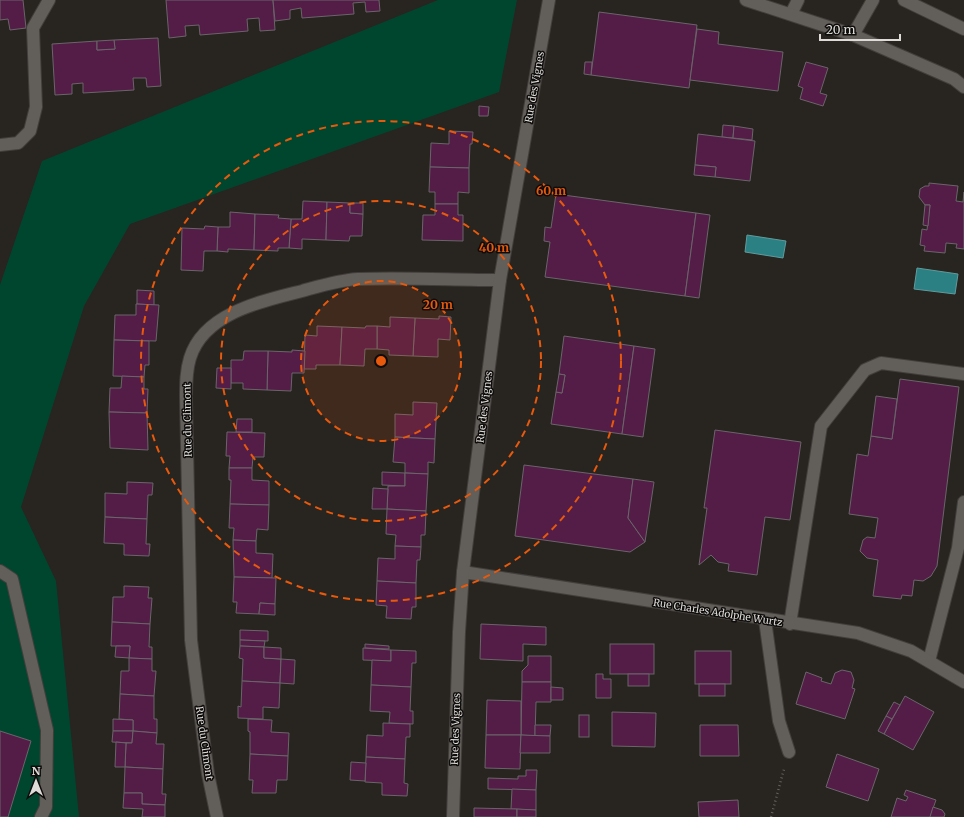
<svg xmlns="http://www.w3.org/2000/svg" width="964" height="817" viewBox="0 0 964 817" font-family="Merriweather,serif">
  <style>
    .green { fill: #00462f }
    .water { fill: #2a8083; stroke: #609b9c }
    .building { fill: #531d48; stroke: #6a6569 }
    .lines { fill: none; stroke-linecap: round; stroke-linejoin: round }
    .lane-casing { stroke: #423e3b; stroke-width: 14 }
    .street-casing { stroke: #423e3b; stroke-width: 14 }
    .path { stroke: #66635f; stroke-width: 2.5; stroke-dasharray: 1 3; stroke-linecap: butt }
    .lane { stroke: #625e59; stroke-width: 12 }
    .street { stroke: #625e59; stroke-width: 12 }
    .ring { fill: none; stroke: #e8590c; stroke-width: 2; stroke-dasharray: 7 5 }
    .labels { text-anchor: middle; stroke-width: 3; stroke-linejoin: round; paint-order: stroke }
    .street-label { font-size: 10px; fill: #dedbd8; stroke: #0f0d0c }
    .centre { fill: #e8590c; stroke: #0f0d0c; stroke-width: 2 }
    .ring-label { font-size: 12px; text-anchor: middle; font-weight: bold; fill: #e8590c; stroke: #0f0d0c; stroke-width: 3; stroke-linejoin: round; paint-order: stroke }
  </style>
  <rect width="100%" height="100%" fill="#282420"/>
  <polygon class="green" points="438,0 517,0 499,92 130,224 84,306 21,507 56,581 79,817 0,817 0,285 42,161"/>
  <g class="water">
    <polygon points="747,235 786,241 783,258 745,252"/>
    <polygon points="917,268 958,274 955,294 914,289"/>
  </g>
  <g class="building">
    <polygon points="0,0 23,0 26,28 10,30 8,19 0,20"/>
    <polygon points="166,0 273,0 275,30 260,31 259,18 247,19 248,31 200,35 199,25 185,26 186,36 169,38"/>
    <polygon points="273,0 379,0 380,11 366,12 365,2 353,3 354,14 302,18 301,8 290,10 290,19 275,21"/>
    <polygon points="599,12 697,25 689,88 591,75"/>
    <polygon points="697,29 719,32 718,44 783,52 778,91 690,80"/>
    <polygon points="158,38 161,86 147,87 146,78 133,78 134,90 83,93 83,83 72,84 72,94 55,95 52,44 97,41 97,50 115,49 114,40"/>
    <polygon points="114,40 115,49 97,50 97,41"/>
    <polygon points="585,62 592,62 591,75 584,74"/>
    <polygon points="806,62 828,68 820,93 827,95 823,106 800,99 803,88 798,86"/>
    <polygon points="479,106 489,107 488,116 479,116"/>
    <polygon points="723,125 734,126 733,138 722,137"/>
    <polygon points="734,126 753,129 752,140 733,138"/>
    <polygon points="449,131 473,132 472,144 470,144 469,168 430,167 431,143 449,144"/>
    <polygon points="698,134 755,141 750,181 715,177 716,167 695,165"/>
    <polygon points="695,165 716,167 715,177 694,175"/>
    <polygon points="430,167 469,168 469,193 458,192 458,204 435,204 435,192 429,192"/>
    <polygon points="929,183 958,186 956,201 963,202 964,192 964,249 956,248 957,244 946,243 945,253 924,251 925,246 920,245 922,229 927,230 930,205 925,205 919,197 920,189 925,186 929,186"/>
    <polygon points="556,194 696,213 685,296 545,277 550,242 544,241 545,227 551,228"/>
    <polygon points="303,201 327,202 326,240 302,239 302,249 289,248 291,219 302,219"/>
    <polygon points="327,202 350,203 350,213 363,214 362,236 350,236 349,241 326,240"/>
    <polygon points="350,203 363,203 363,214 350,213"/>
    <polygon points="435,204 458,204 458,215 463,215 463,241 422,240 423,215 435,215"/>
    <polygon points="925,205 930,205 928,226 923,225"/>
    <polygon points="230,212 255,214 254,250 228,249 228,252 217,251 218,227 230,227"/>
    <polygon points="696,213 710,215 699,298 685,296"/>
    <polygon points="255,214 279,215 278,218 291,219 289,248 278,248 278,251 254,250"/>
    <polygon points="205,226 218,227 217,251 204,251 203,271 181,270 182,228 204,229"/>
    <polygon points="137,290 154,291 154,305 137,304"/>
    <polygon points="136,304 159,305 156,341 114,340 115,315 136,315"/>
    <polygon points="439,316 451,317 450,340 438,339 438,357 413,356 415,318 439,319"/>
    <polygon points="390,317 415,318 413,356 389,355 389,350 377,349 377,326 390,327"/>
    <polygon points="317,326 342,327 340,365 316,365 316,369 304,369 305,335 317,336"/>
    <polygon points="366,326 377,326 377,349 365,349 364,366 340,365 342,327 365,328"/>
    <polygon points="564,336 634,346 622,434 551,424 556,392 562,393 565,375 559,374"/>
    <polygon points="114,340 149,341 149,365 145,365 144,377 113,376"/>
    <polygon points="634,346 655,349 643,437 622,434"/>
    <polygon points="292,350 305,351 304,373 292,373 291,391 267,390 268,351 292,352"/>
    <polygon points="244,351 268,351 267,390 243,389 243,383 231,383 231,360 243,360"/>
    <polygon points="217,368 231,368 231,389 216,388"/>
    <polygon points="559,374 565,375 562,393 556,392"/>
    <polygon points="122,376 144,377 144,389 148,389 147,413 109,412 110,388 121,388"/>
    <polygon points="900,379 959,387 937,566 931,576 923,581 914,580 912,596 902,595 901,599 873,596 878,560 867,558 860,551 863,540 867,537 875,538 878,518 849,514 857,454 868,456 871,436 892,439"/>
    <polygon points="876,396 897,399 892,439 871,436"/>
    <polygon points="413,402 437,403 435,439 395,437 395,414 413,415"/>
    <polygon points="109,412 147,413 148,450 110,448"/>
    <polygon points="237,419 252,419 252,432 236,432"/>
    <polygon points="715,430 801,442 790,520 765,517 757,575 728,571 729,564 718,562 711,555 699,565 707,508 704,508"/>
    <polygon points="227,432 265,433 264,457 253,457 252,468 229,468 230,456 226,456"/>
    <polygon points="395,437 435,439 434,463 428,462 428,474 405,473 405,463 393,462"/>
    <polygon points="524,465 633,479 628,518 645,542 630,552 515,536"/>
    <polygon points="229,468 252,468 252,480 269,481 269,505 230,504 231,480 229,480"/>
    <polygon points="382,472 405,473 405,486 382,485"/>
    <polygon points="405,473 428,474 426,511 387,509 388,486 405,486"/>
    <polygon points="633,479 654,482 645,542 628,518"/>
    <polygon points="127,482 153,483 152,495 148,495 147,519 105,517 105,493 127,494"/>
    <polygon points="373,488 388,489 387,509 372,509"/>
    <polygon points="230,504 269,505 268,530 257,529 256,541 233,540 234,528 229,528"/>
    <polygon points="387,509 426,511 425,535 421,535 421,547 395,546 396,535 386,534"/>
    <polygon points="105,517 147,519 146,544 150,544 149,556 124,555 124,544 104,543"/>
    <polygon points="233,540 256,541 256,553 273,554 272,578 234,577"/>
    <polygon points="395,546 421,547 420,560 417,560 416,583 377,581 378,558 395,559"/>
    <polygon points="234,577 276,578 275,604 260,603 259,614 236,613 237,602 233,602"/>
    <polygon points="377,581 416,583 416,607 412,607 411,619 386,618 387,606 376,605"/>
    <polygon points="124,586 149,587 148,598 152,598 150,624 112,622 113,597 124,597"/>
    <polygon points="260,603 275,604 275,615 259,614"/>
    <polygon points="112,622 150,624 149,647 152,647 152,659 129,658 130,646 111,646"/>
    <polygon points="481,624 546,627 546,645 523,644 523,661 480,659"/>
    <polygon points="240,630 268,631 268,641 240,640"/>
    <polygon points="240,640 265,641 264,647 240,646"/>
    <polygon points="365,644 389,646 389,649 365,648"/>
    <rect x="610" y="644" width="44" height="30"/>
    <polygon points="116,646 130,646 129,658 115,657"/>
    <polygon points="240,646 264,647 264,658 281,659 280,683 242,681 243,659 239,658"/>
    <polygon points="264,647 281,648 281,659 264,658"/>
    <polygon points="363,648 391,650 391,661 363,660"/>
    <polygon points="391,650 416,651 416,663 412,663 411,687 371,685 372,660 391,661"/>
    <rect x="695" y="651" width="36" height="33"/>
    <polygon points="528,656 551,656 551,682 522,682 522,671 528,665"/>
    <polygon points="129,658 152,659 152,671 156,671 154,696 120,694 121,671 129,671"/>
    <polygon points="281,659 295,660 294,684 280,683"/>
    <polygon points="842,670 851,672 854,680 852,688 855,689 845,719 796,704 806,672 822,678 821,681 831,684 835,673"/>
    <polygon points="596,674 603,674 603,679 611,679 611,698 596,698"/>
    <rect x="628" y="674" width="21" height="12"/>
    <polygon points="242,681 280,683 279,708 263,707 263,719 238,718 238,706 241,707"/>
    <polygon points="522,682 551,682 551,702 536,702 535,736 521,735"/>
    <rect x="699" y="684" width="26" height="12"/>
    <polygon points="371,685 411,687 410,711 413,711 413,724 389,723 390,712 370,711"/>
    <polygon points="551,687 563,688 563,700 551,700"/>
    <polygon points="120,694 154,696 154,719 157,719 157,733 133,731 133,720 119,719"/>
    <polygon points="905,696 934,712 913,750 884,734"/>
    <polygon points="487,700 521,701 521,735 486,735"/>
    <polygon points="894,702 900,705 892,719 886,716"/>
    <polygon points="612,712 656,713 655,747 612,746"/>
    <rect x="579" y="715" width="10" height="22"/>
    <polygon points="886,716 892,719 884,734 878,731"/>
    <polygon points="113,719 133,720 133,731 113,731"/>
    <polygon points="248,719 272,720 271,732 289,733 288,756 250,754 250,732 248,731"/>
    <polygon points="383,723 410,724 410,737 406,737 405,759 366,757 367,735 383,736"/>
    <polygon points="535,725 551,725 550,736 535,736"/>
    <polygon points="700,725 738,725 739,756 700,756"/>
    <polygon points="0,731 31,741 8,817 0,817"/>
    <polygon points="113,731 133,731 132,743 112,742"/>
    <polygon points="133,731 157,733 156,744 164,744 163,769 125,767 126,743 132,743"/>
    <polygon points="486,735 521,735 520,769 485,768"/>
    <polygon points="521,735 550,736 550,753 520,753"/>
    <polygon points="116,742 126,743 125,767 115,767"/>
    <polygon points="250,754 288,756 287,780 277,780 276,793 252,793 253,780 249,780"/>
    <polygon points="837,754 879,769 868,801 826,787"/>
    <polygon points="366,757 405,759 404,783 408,784 407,796 382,795 382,783 365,782"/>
    <polygon points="351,762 366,763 365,781 350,780"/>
    <polygon points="125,767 163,769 162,794 166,794 165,805 142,804 142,793 124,793"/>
    <polygon points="526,770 537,770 536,790 488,789 488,778 518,779 518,776 526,776"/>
    <polygon points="512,789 536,790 536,810 511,809"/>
    <polygon points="906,790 936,800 930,817 891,817 897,798 906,801 908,797 904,795"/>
    <polygon points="124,793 142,793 142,804 165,805 165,817 142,817 143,809 123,808"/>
    <polygon points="738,800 739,817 699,817 698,802"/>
    <polygon points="933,807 942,810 945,814 944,817 930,817"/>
    <polygon points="474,808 517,809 517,817 474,817"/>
    <polygon points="517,809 536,810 536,817 517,817"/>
  </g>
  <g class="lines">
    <defs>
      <g id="lane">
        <polyline points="904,0 964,29"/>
        <polyline points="791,14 798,0"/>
        <polyline points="853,35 873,0"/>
        <polyline points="0,145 18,143 30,131 36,107 33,28 49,0"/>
        <polyline points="0,571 12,579 47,730 46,807 41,817"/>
        <polyline points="790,624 821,426 865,370 881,363 964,374"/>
        <polyline points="929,661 958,548 964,502"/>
      </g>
      <g id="street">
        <polyline points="746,0 853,35 954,79 964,87"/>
        <polyline points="463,572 858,633 911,651 964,682"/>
        <polyline points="765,620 779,721 789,752"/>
        <path d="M217 817 208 774 191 640 186 397C186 384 186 371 190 358 204 313 262 301 302 291 320 286 339 280 358 279 405 277 453 280 500 280"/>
        <polyline points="453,817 459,632 463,572 500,280 549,0"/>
      </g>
    </defs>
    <use href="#lane" class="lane-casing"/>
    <use href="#street" class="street-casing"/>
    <polyline class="path" points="771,817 784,769"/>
    <use href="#lane" class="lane"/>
    <use href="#street" class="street"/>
  </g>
  <circle cx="381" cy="361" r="80" fill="#e8590c" fill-opacity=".12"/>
  <g class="ring">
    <circle cx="381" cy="361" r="80"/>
    <circle cx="381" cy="361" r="160"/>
    <circle cx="381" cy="361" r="240"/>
  </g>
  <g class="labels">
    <g class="street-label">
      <text transform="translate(534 87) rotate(-80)" y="4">Rue des Vignes</text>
      <text transform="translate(484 407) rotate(-83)" y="4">Rue des Vignes</text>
      <text transform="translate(187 420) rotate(-91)" y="4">Rue du Climont</text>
      <text transform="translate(718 612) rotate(9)" y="4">Rue Charles Adolphe Wurtz</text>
      <text transform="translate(455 729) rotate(-88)" y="4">Rue des Vignes</text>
      <text transform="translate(205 743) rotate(82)" y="4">Rue du Climont</text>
    </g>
  </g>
  <circle cx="381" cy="361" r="6" class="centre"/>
  <g class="ring-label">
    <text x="551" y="195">60 m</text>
    <text x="494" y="252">40 m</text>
    <text x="438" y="309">20 m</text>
  </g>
  <g transform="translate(36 781)" stroke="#0f0d0c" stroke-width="3" paint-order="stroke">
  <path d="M0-3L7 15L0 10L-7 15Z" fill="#dedbd8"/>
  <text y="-6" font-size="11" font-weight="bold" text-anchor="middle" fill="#dedbd8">N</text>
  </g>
  <path d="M820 34v6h80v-6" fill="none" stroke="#dedbd8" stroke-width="2"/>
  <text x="826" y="34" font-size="12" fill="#dedbd8" stroke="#0f0d0c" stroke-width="3" paint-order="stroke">20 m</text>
</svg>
